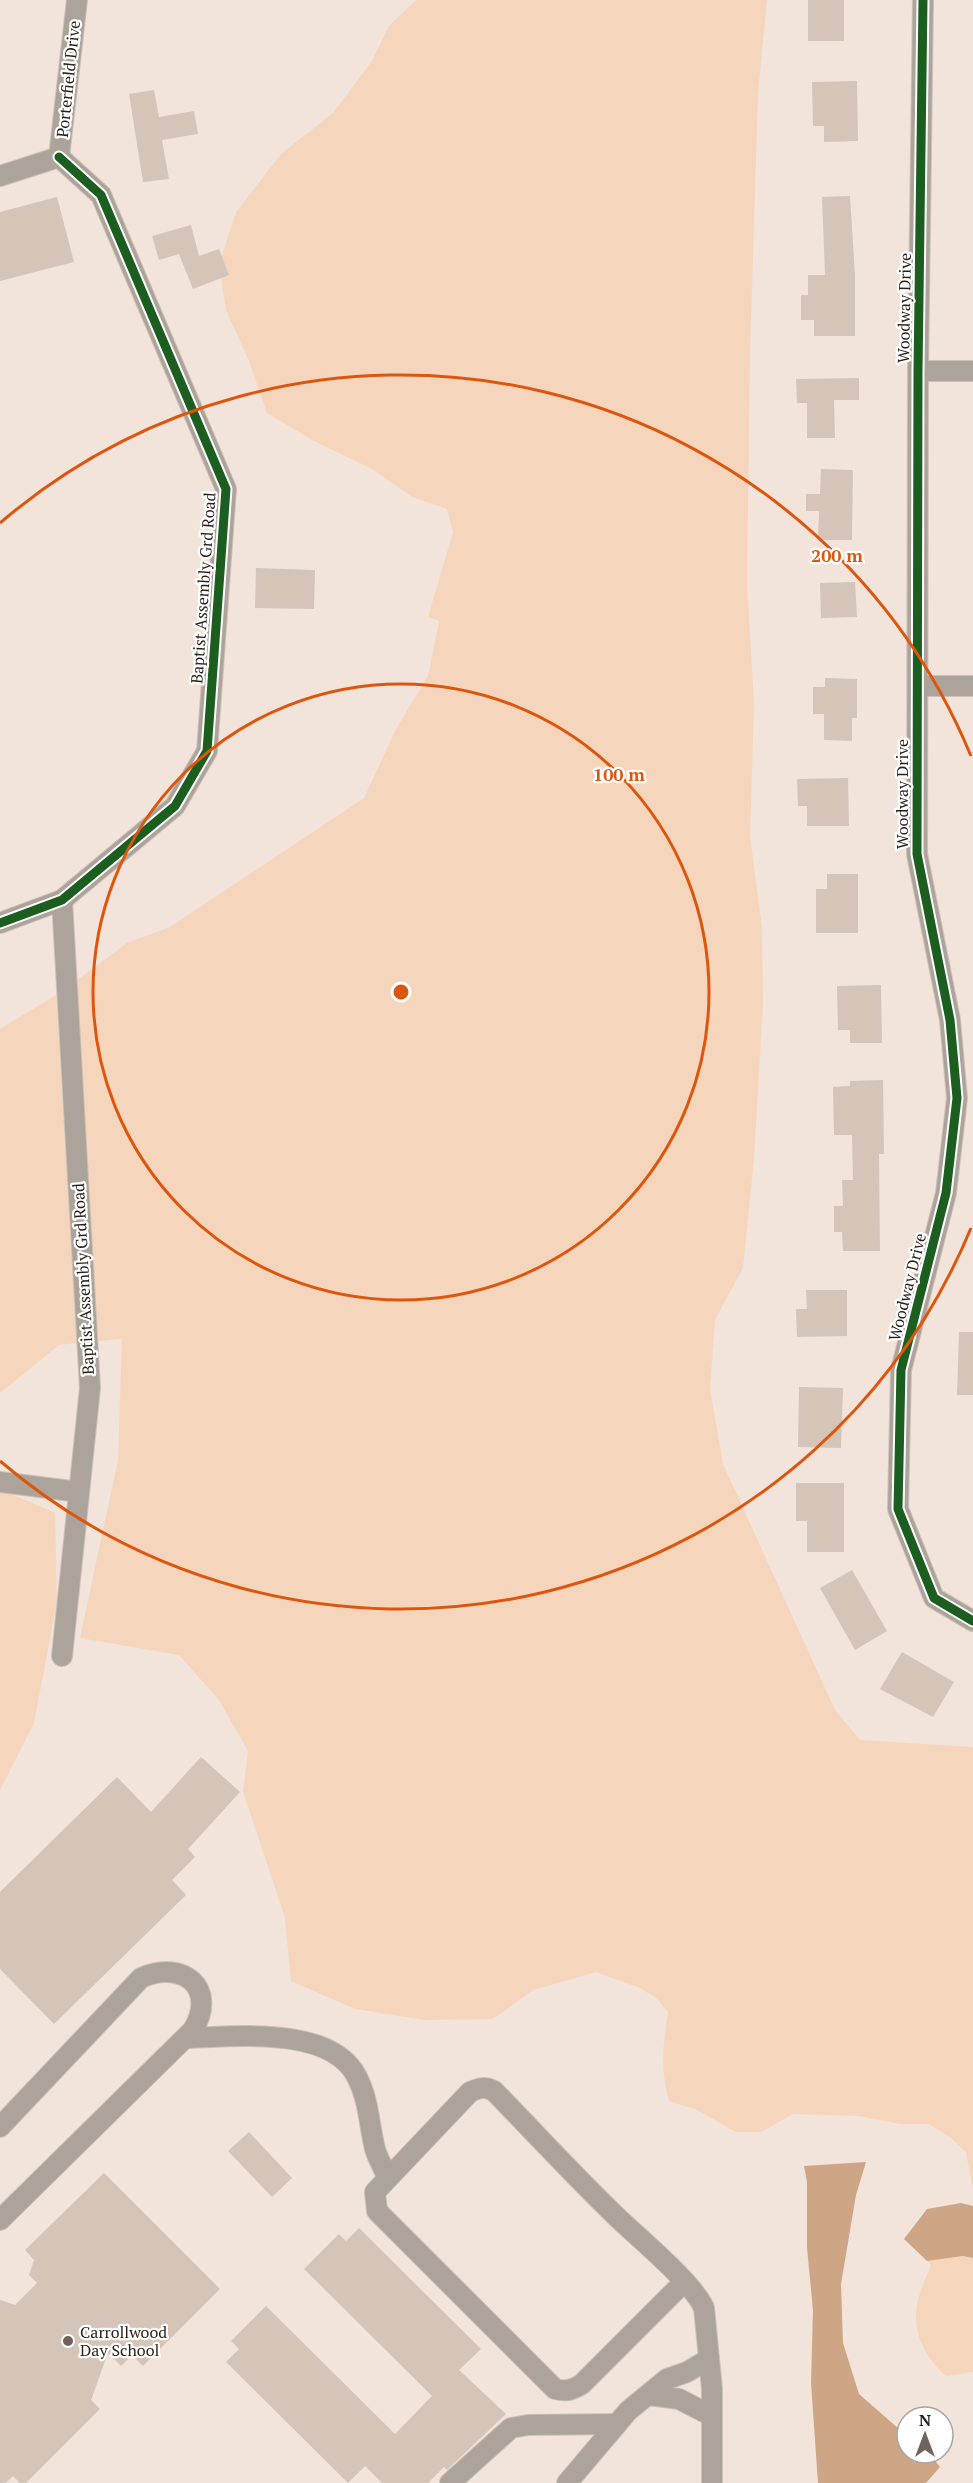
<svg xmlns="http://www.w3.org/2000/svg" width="973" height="2483" viewBox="0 0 973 2483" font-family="'PT Serif',serif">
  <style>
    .green { fill: #f5d6bc }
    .water { fill: #cea686 }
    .building { fill: #d5c5b8 }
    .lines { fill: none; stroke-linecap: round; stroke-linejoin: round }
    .minor-casing { stroke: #ccc1b9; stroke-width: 22 }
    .minor { stroke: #aca39b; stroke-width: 20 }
    .cycleway-casing { stroke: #fff; stroke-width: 13 }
    .cycleway { stroke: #1b5e20; stroke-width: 9 }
    .ring { fill: none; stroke: #de560d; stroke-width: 3 }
    .poi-dot { fill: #6f635b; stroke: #fff; stroke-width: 2 }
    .labels { text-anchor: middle; stroke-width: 4.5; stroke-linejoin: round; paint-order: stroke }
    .street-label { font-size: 16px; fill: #281e17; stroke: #fff }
    .poi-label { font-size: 16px; fill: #281e17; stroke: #fff; text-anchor: start }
    .centre { fill: #de560d; stroke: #fff; stroke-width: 3 }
    .ring-label { font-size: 18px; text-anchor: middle; font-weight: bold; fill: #de560d; stroke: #fff; stroke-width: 4.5; stroke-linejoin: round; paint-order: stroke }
  </style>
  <rect width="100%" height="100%" fill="#f2e4da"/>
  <g class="green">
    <path d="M416 0H767L758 94 750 353 747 583 754 704 750 836 762 928 763 1003 754 1159 743 1268 715 1320 710 1389 723 1464 835 1710 860 1740 973 1747V2191L966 2152 951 2138 929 2124H900L859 2116 793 2114 761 2132H736L695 2109 669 2101C660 2069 663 2045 668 2012L656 1998 640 1988 596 1972 533 1990 493 2019 424 2020 355 2009 291 1981 285 1918 243 1792 248 1751 219 1700 179 1655 80 1638 118 1460 122 1339 98 1341 77 980 127 943 170 927 364 798 396 729 428 676 439 621 428 617 453 532 447 509 412 497 372 469 314 441 267 413 249 361 226 310 219 264 236 212 281 154 333 113 372 61 389 26Z"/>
    <polygon points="56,995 77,1343 59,1345 0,1393 0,1029"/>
    <polygon points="0,1489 55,1513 57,1602 34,1723 0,1790"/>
    <path d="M963 2256 973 2258V2372L946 2376C929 2361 915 2339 916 2315 916 2299 925 2280 931 2265L927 2261Z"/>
  </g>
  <g class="water">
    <polygon points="866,2162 856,2195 841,2284 843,2343 859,2394 907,2436 907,2453 929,2453 940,2467 926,2483 818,2483 811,2383 813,2310 807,2248 807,2182 804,2166"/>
    <polygon points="961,2203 973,2206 973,2258 963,2256 927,2261 904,2239 927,2209"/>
  </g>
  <g class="building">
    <rect x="808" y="0" width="36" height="41"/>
    <polygon points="857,81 858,141 824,142 824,126 813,126 812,82"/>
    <polygon points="154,90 159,117 194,111 198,134 162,140 169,179 143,182 129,94"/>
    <polygon points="850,196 855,275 855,336 814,336 814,320 801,320 801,295 808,295 808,275 825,275 822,197"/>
    <polygon points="57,197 74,262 0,281 0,212"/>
    <polygon points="191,225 199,256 219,249 229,275 193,289 179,254 159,260 152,236"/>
    <polygon points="859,378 859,400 834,400 835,438 807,438 807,403 797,403 796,379"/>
    <polygon points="821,469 853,470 852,540 818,540 819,511 806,511 806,494 820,494"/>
    <polygon points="256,568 315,570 314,609 255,608"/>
    <polygon points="855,582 857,617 821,618 820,583"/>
    <polygon points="825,678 857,679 857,718 852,718 852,741 824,740 824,714 813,714 813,687 825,687"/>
    <polygon points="848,778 849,826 807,826 807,806 798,806 797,779"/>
    <polygon points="827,874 858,874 858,933 816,933 816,889 827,889"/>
    <polygon points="881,985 882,1043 850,1043 850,1030 838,1030 837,986"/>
    <polygon points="883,1080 884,1154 879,1154 880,1251 843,1251 842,1232 834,1232 834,1206 843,1206 842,1180 853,1180 852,1135 834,1135 833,1087 850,1086 850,1081"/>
    <polygon points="806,1290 847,1290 847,1336 797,1337 796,1309 807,1309"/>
    <polygon points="959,1332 973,1332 973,1395 957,1395"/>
    <polygon points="799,1387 843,1388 841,1448 798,1447"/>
    <polygon points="796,1483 844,1483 844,1552 807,1552 807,1521 796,1521"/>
    <polygon points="852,1570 887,1631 855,1650 820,1588"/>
    <polygon points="902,1652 954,1682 933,1717 880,1689"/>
    <polygon points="201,1757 240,1792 188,1849 195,1857 172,1880 186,1895 54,2024 0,1969 0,1892 117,1777 151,1812"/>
    <polygon points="249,2132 292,2178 272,2197 228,2151"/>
    <polygon points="104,2173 220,2289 143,2366 132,2355 121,2366 108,2353 91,2400 100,2409 26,2483 20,2483 13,2476 6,2483 0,2483 0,2300 15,2305 37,2283 29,2275 34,2260 25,2250"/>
    <polygon points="359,2228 481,2349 459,2370 506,2414 447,2470 444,2467 428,2483 382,2483 365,2466 348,2483 226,2362 239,2349 231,2341 266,2306 395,2434 432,2396 304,2269 339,2234 346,2241"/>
  </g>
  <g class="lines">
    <defs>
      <g id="minor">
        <polyline points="923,0 918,371 917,854 950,1020 957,1098 946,1193 901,1370 898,1509 934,1598 973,1621"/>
        <polyline points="59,157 77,0"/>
        <polyline points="0,176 59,157"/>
        <polyline points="918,371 973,371"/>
        <polyline points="918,686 973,686"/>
        <polyline points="62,900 90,1388 62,1656"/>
        <polyline points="0,923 62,900 175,806 207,751 226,489 101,195 59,157"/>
        <polyline points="0,1482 79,1492"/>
        <path d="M185 2038C234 2037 331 2025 357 2077 369 2100 369 2125 375 2149 378 2159 384 2169 388 2178"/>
        <path d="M0 2127 141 1978C183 1959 218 1988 193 2030L0 2220"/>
        <path d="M684 2282 582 2384C572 2390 566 2392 555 2389L377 2211 375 2192 470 2092C479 2088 485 2086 494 2091 536 2134 576 2178 619 2219 641 2240 693 2283 704 2308L712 2389V2483"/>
        <polyline points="649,2395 679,2399 712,2416"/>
        <polyline points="450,2483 511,2428 528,2425 617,2424"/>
        <polyline points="567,2483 628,2411 667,2379 687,2372 709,2359"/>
      </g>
    </defs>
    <use href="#minor" class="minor-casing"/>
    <use href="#minor" class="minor"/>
    <defs>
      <g id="cycleway">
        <polyline points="923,0 918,371 917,854 950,1020 957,1098 946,1193 901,1370 898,1509 934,1598 973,1621"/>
        <polyline points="0,923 62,900 175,806 207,751 226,489 101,195 59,157"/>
      </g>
    </defs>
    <use href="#cycleway" class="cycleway-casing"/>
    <use href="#cycleway" class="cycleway"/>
  </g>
  <g class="ring">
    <circle cx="401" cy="992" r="308"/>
    <path d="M971 1228A617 617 0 0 1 0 1461M0 523A617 617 0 0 1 971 756"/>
  </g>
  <circle class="poi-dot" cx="68" cy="2341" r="6"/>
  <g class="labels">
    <g class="street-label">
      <text transform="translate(68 79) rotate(-84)" y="6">Porterfield Drive</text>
      <text transform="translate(904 308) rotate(-89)" y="6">Woodway Drive</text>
      <text transform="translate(203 588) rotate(-86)" y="6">Baptist Assembly Grd Road</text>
      <text transform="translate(902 794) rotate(-90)" y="6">Woodway Drive</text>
      <text transform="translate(83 1279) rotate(-93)" y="6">Baptist Assembly Grd Road</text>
      <text transform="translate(907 1287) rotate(-76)" y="6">Woodway Drive</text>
    </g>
    <g class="poi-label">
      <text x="80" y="2338">Carrollwood<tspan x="80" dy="18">Day School</tspan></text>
    </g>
  </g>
  <circle cx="401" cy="992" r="9" class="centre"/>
  <g class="ring-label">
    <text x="837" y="562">200 m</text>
    <text x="619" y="781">100 m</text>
  </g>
  <g transform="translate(925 2435)"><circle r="28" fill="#ffffff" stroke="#a9a5a2" stroke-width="1.5"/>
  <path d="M0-4.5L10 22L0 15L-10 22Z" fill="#6f635b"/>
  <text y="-9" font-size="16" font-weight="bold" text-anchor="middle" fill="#281e17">N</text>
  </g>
</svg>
